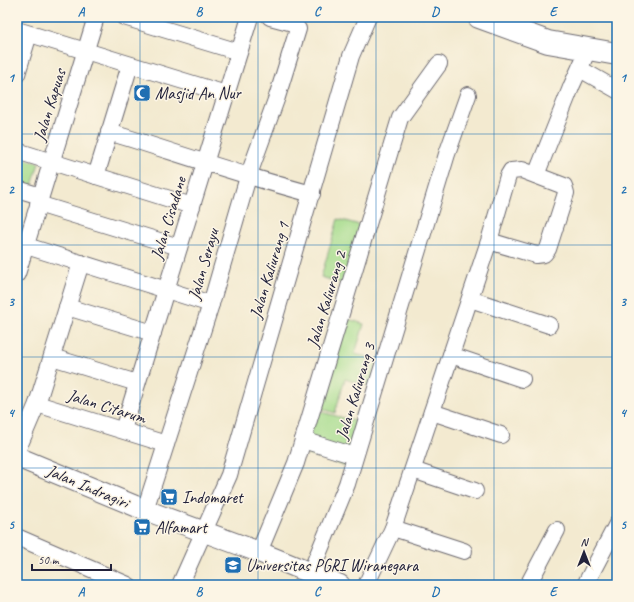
<svg xmlns="http://www.w3.org/2000/svg" width="634" height="602" viewBox="0 0 634 602" font-family="Caveat,sans-serif">
  <style>
    .green { fill: #a5dc8c; stroke: #647f64 }
    .lines { fill: none; stroke-linecap: round; stroke-linejoin: round }
    .minor-casing { stroke: #6b686f; stroke-width: 18 }
    .major-casing { stroke: #6b686f; stroke-width: 22 }
    .highway-casing { stroke: #6b686f; stroke-width: 24 }
    .minor { stroke: #fff; stroke-width: 16 }
    .major { stroke: #fff; stroke-width: 20 }
    .highway { stroke: #fff; stroke-width: 22 }
    .grid { fill: none; stroke: #1f6fb2; stroke-width: 1; stroke-opacity: 0.55 }
    .labels { text-anchor: middle; stroke-width: 3; stroke-linejoin: round; paint-order: stroke }
    .poi-label { font-size: 17px; fill: #22223b; stroke: #fcf5e5; text-anchor: start }
    .street-label { font-size: 17px; fill: #22223b; stroke: #fcf5e5 }
    .neatline { fill: none; stroke: #1f6fb2; stroke-width: 1.5 }
    .grid-label { font-size: 13px; text-anchor: middle; font-weight: bold; fill: #1f6fb2 }
  </style>
  <rect width="100%" height="100%" fill="#fcf5e5"/>
  <filter id="ink" filterUnits="userSpaceOnUse"><feTurbulence type="fractalNoise" baseFrequency=".025" numOctaves="2"/><feDisplacementMap in="SourceGraphic" scale="8" xChannelSelector="R" yChannelSelector="G"/><feConvolveMatrix kernelMatrix="1 2 1 2 8 2 1 2 1" color-interpolation-filters="sRGB"/></filter>
  <filter id="wash" filterUnits="userSpaceOnUse"><feTurbulence type="fractalNoise" baseFrequency=".012" numOctaves="4" result="noise"/><feDisplacementMap in="SourceGraphic" scale="16" xChannelSelector="R" yChannelSelector="G"/><feGaussianBlur stdDeviation="0.9" result="paint"/><feColorMatrix in="noise" values="0 0 0 0 0 0 0 0 0 0 0 0 0 0 0 0 0 1.4 0 .05"/><feComposite in="paint" operator="in"/></filter>
  <g filter="url(#wash)">
    <rect width="100%" height="100%" fill="#f3ead0"/>
    <g class="green">
      <polygon points="17,157 39,163 31,189 17,185"/>
      <polygon points="338,219 364,226 347,285 321,277"/>
      <polygon points="345,318 364,324 355,354 380,360 372,387 345,379 335,413 317,407"/>
      <polygon points="318,411 362,423 349,467 302,453"/>
    </g>
  </g>
  <g filter="url(#ink)">
    <g class="lines">
      <defs>
        <g id="minor">
          <polyline points="124,17 239,52"/>
          <polyline points="17,30 226,94"/>
          <polyline points="580,69 617,90"/>
          <polyline points="17,74 29,34"/>
          <path d="M109 132C177 153 243 176 312 194"/>
          <polyline points="17,151 192,206"/>
          <polyline points="536,175 572,85 588,50"/>
          <polyline points="96,176 130,65"/>
          <polyline points="17,189 34,194"/>
          <polyline points="38,204 179,247"/>
          <polyline points="17,243 211,304"/>
          <polyline points="17,274 96,17"/>
          <polyline points="470,299 549,325"/>
          <polyline points="67,307 153,333"/>
          <polyline points="451,355 522,379"/>
          <polyline points="52,357 137,383"/>
          <polyline points="37,404 166,444"/>
          <polyline points="432,412 501,435"/>
          <polyline points="123,430 250,17"/>
          <polyline points="303,440 355,456"/>
          <polyline points="17,451 37,404 81,263"/>
          <polyline points="413,470 475,491"/>
          <polyline points="145,510 211,304 248,177 277,97 298,29 293,23 270,17"/>
          <polyline points="393,528 464,551"/>
          <polyline points="17,537 128,585"/>
          <polyline points="259,552 296,463 400,118 439,64"/>
          <polyline points="310,574 347,484 447,154 468,95"/>
          <polyline points="180,585 229,475 351,56 368,17"/>
          <polyline points="366,585 393,528 489,241 508,176 511,171 522,170 564,186 566,193 548,249 544,254 536,255 489,241"/>
          <polyline points="528,585 557,530"/>
          <polyline points="585,585 617,524"/>
        </g>
        <polyline id="major" points="17,457 145,510 259,552 340,585"/>
        <polyline id="highway" points="479,17 548,42 617,54"/>
      </defs>
      <use href="#minor" class="minor-casing"/>
      <use href="#major" class="major-casing"/>
      <use href="#highway" class="highway-casing"/>
      <use href="#minor" class="minor"/>
      <use href="#major" class="major"/>
      <use href="#highway" class="highway"/>
    </g>
  </g>
  <path class="grid" d="M140 17V585M258 17V585M376 17V585M494 17V585M17 134H617M17 245H617M17 357H617M17 468H617"/>
  <defs>
    <symbol id="mosque-square" viewBox="-11 -11 22 22"><rect x="-9" y="-9" width="18" height="18" rx="4" fill="#1f6fb2" stroke="#fcf5e5"/><path d="M3.5-4.9A6 6 0 1 0 3.5 4.9A5 5 0 1 1 3.5-4.9Z" fill="#fff"/></symbol>
    <symbol id="supermarket-square" viewBox="-11 -11 22 22"><rect x="-9" y="-9" width="18" height="18" rx="4" fill="#1f6fb2" stroke="#fcf5e5"/><path d="M-6-5.5h2.5l.6 2H6L4.5 2H-2.5L-4.4-4H-6ZM-1.5 3.2a1.3 1.3 0 1 0 .1 0ZM3 3.2a1.3 1.3 0 1 0 .1 0Z" fill="#fff"/></symbol>
    <symbol id="university-square" viewBox="-11 -11 22 22"><rect x="-9" y="-9" width="18" height="18" rx="4" fill="#1f6fb2" stroke="#fcf5e5"/><path d="M0-5L7-2L0 1L-7-2ZM-4 1L0 2.5L4 1V4Q0 6-4 4Z" fill="#fff"/></symbol>
  </defs>
  <g fill-rule="evenodd">
    <use href="#mosque-square" x="132" y="83" width="20" height="20"/>
    <use href="#supermarket-square" x="159" y="487" width="20" height="20"/>
    <use href="#supermarket-square" x="132" y="517" width="20" height="20"/>
    <use href="#university-square" x="223" y="555" width="20" height="20"/>
  </g>
  <g class="labels">
    <g class="poi-label">
      <text x="155" y="99">Masjid An Nur</text>
      <text x="182" y="503">Indomaret</text>
      <text x="155" y="533">Alfamart</text>
      <text x="246" y="571">Universitas PGRI Wiranegara</text>
    </g>
    <g class="street-label">
      <text transform="translate(49 105) rotate(-73)" y="6">Jalan Kapuas</text>
      <text transform="translate(168 218) rotate(-73)" y="6">Jalan Cisadane</text>
      <text transform="translate(203 264) rotate(-74)" y="6">Jalan Serayu</text>
      <text transform="translate(269 270) rotate(-73)" y="6">Jalan Kaliurang 1</text>
      <text transform="translate(326 299) rotate(-73)" y="6">Jalan Kaliurang 2</text>
      <text transform="translate(355 391) rotate(-73)" y="6">Jalan Kaliurang 3</text>
      <text transform="translate(107 406) rotate(17)" y="6">Jalan Citarum</text>
      <text transform="translate(88 486) rotate(23)" y="6">Jalan Indragiri</text>
    </g>
  </g>
  <rect width="634" height="602" fill="none" stroke="#fcf5e5" stroke-width="44"/>
  <g transform="translate(584 552)" stroke="#fcf5e5" stroke-width="3" paint-order="stroke">
  <path d="M0-3L7 15L0 10L-7 15Z" fill="#22223b"/>
  <text y="-6" font-size="11" font-weight="bold" text-anchor="middle" fill="#22223b">N</text>
  </g>
  <path d="M32 564v6h79v-6" fill="none" stroke="#22223b" stroke-width="2"/>
  <text x="38" y="564" font-size="12" fill="#22223b" stroke="#fcf5e5" stroke-width="3" paint-order="stroke">50 m</text>
  <rect x="22" y="22" width="590" height="558" class="neatline"/>
  <g class="grid-label">
    <text x="81" y="16">A</text>
    <text x="199" y="16">B</text>
    <text x="317" y="16">C</text>
    <text x="435" y="16">D</text>
    <text x="553" y="16">E</text>
    <text x="11" y="82">1</text>
    <text x="623" y="82">1</text>
    <text x="11" y="194">2</text>
    <text x="623" y="194">2</text>
    <text x="11" y="306">3</text>
    <text x="623" y="306">3</text>
    <text x="11" y="417">4</text>
    <text x="623" y="417">4</text>
    <text x="11" y="529">5</text>
    <text x="623" y="529">5</text>
    <text x="81" y="596">A</text>
    <text x="199" y="596">B</text>
    <text x="317" y="596">C</text>
    <text x="435" y="596">D</text>
    <text x="553" y="596">E</text>
  </g>
</svg>
